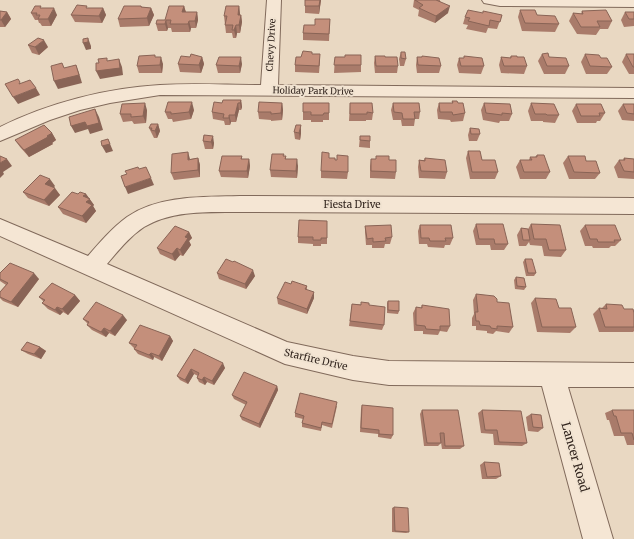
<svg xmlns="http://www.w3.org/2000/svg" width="634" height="539" viewBox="0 0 634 539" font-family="Merriweather,serif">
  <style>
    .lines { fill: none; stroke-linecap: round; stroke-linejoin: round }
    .minor-casing { stroke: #816a5b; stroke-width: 2 }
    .minor { fill: #f5e6d4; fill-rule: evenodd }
    .wall { fill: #a97b6a }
    .shaded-wall { fill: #896456 }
    .building { fill: #c48f7b; stroke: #896456 }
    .labels { text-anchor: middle; stroke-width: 4; stroke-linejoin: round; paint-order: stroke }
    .far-street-label { font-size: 9px; fill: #32251e; stroke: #f1e3d1 }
    .street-label { font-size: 10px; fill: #32251e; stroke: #f1e3d1 }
    .near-street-label { font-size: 12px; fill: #32251e; stroke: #f1e3d1 }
  </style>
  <rect width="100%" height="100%" fill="#e9d8c2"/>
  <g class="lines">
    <defs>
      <g id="minor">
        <path d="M267 0H281L278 85 634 88V98L160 95 110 103 80 110 50 120 0 141V127C48 103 106 88 160 85 193 83 227 85 261 85Z"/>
        <polygon points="482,0 634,0 634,7 500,6 484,3"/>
        <path d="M240 196 634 198V214L240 212C208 212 172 210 144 227 129 237 118 251 107 264L287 342 353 356 389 361 634 363V387H568L613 539H583L542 386 389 385 353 380 285 364 0 236V219L88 256C100 242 112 228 127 217 159 195 203 197 240 196Z"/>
      </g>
    </defs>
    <use href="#minor" class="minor-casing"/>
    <use href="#minor" class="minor"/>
  </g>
  <g class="wall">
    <polygon points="321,0 319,14 305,13 305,6"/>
    <polygon points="414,0 440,0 440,1 448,13 435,23 418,16 419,10 413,7"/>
    <polygon points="141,6 142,7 151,8 154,15 149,26 120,27 118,19"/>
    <polygon points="184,6 186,12 197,12 198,20 196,28 191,28 190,32 172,32 171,28 168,28 167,31 158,31 156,24 165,20"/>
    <polygon points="239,6 240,15 241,15 242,22 240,33 237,33 236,38 233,38 232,33 226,33 224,16"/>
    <polygon points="42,8 57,15 51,26 42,26 40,23 39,23 38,20 35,20 31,13"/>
    <polygon points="87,8 103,8 106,15 102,23 75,22 71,15"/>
    <polygon points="520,10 537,15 559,24 555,32 522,31 518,17"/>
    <polygon points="0,11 7,12 11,19 5,27 0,27"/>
    <polygon points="582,11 612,21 608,29 600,29 596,35 577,34 569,21 573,13 581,14"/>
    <polygon points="625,12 634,12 634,26 624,27 621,20"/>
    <polygon points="483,13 502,15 497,29 488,28 486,33 466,29 468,25 463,24 465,17"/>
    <polygon points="330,19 329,41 303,40 303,33 315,25"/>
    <polygon points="28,45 48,47 39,55 32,53"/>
    <polygon points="401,52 406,59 404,66 400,66 399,59"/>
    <polygon points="312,54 320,61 319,73 295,72 295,65 301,57"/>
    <polygon points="542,54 569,66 565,74 544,74 538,61"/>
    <polygon points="585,54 601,58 612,67 607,74 586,74 581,62"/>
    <polygon points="626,54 634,54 634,74 629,74 622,62"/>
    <polygon points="375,56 398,66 397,73 375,73 374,63"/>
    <polygon points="422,56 441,66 439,73 417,73 416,65 417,57 422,57"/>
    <polygon points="464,56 484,66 481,74 459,73 457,65 459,58 464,58"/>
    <polygon points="511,56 517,57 527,66 524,74 501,73 499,65 501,57 510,58"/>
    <polygon points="156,57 163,64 162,73 139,73 137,66"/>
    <polygon points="202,57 204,64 201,73 180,72 178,64"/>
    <polygon points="335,57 361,65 361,72 334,73"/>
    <polygon points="242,64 240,73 218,73 216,65"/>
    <polygon points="241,100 242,107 241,110 239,110 236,122 231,122 230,125 225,125 224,121 213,119 212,112 222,103"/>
    <polygon points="452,101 458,103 465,113 463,121 451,122 450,120 438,119 437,110 439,103 452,103"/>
    <polygon points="282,103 283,110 282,120 271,121 271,120 259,119 258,112"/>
    <polygon points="350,103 373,113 372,120 366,120 366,121 349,121"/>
    <polygon points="393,103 420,112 419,119 415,119 414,126 402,126 401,120 393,120 391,110"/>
    <polygon points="484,103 512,114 509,121 500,121 499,123 483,120 481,110"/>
    <polygon points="531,103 559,115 555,123 543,122 543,121 531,121 528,111"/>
    <polygon points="576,104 605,113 600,121 597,121 596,123 577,123 572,111"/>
    <polygon points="623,104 634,104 634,121 622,120 618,111"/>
    <polygon points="147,110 146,123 134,124 132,121 123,122 120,114"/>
    <polygon points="194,110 191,119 173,122 172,119 168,119 165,112"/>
    <polygon points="303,112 329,113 329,120 323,120 323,122 311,122 311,120 303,120"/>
    <polygon points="158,124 160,131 157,138 154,138 149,128"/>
    <polygon points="470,128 480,134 477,141 469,141 468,135"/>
    <polygon points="294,132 301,133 300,140 295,139"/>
    <polygon points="52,133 56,140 52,143 53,144 29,157 20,147 15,140"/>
    <polygon points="204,135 214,143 213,149 205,149 203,141"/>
    <polygon points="360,136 370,141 370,148 359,147"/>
    <polygon points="468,151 482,160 498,172 495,179 470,179 466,158"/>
    <polygon points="537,155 550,172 546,179 520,179 516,167 520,160 529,160 530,157 535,157"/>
    <polygon points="242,156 242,159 249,159 250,166 248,178 221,177 219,171"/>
    <polygon points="284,156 286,156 286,159 298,166 297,178 271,177 270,170"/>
    <polygon points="376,156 389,160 396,172 395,179 370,178 370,166 371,159 376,159"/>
    <polygon points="568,156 586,161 600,173 595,179 569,179 563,163"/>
    <polygon points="198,158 200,165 200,177 174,180 171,173 190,159"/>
    <polygon points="329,158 337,160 348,172 347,179 321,178 321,171"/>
    <polygon points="425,158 447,172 445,179 419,178 418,167 419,160 424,160"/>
    <polygon points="624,158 634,159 634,179 618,178 614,167 619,160 623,160"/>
    <polygon points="55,186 53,187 60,195 49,206 28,198 23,192"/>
    <polygon points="78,194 86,194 94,205 93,206 96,211 86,223 63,214 58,207"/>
    <polygon points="327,221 327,244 321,244 321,246 313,246 313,244 298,243 298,237"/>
    <polygon points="476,224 508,244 504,250 491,250 490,245 476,245 473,231"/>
    <polygon points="531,224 566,250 561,257 544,256 542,246 530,245 529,242 526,246 519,246 517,235 521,228 528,229"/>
    <polygon points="420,225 453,238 450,245 445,245 444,248 428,247 427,244 419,244 418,231"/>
    <polygon points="585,225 621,240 615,246 611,246 609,248 593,248 592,246 585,246 580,231"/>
    <polygon points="365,226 392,237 390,244 385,244 384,248 372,248 372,245 366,245 365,232"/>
    <polygon points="189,232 192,238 189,241 191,245 183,256 180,255 175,261 160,254 157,248"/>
    <polygon points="525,259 536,273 534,276 526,276 523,262"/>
    <polygon points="0,273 39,279 18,307 3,301 0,298 0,292 6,285 0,281"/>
    <polygon points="217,273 255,276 246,289 219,279"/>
    <polygon points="516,277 526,287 524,290 515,289 514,280"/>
    <polygon points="291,284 307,286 307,290 314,298 307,314 278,304 277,298"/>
    <polygon points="476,294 497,302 513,327 509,333 496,331 493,334 487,333 487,331 476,330 476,326 472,326 472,318 474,314 473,300"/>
    <polygon points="75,295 80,301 68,315 63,312 60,315 48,309 42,303 44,302 39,297"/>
    <polygon points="535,298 559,308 576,327 570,333 537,332 531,303"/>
    <polygon points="388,301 399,311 398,314 387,313 387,303"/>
    <polygon points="352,304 369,305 384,325 382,330 349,326"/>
    <polygon points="606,304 634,313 634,331 633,332 599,332 593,314 599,308 601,309"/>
    <polygon points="422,305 450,326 447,332 440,331 438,335 423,334 423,331 414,331 413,313 416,307 421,308"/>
    <polygon points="83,319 127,320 115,336 109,333 106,337 92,330 87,325 88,324"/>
    <polygon points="170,336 173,341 162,361 154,357 153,360 138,354 134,349 135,348 134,348 129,343"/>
    <polygon points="40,347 46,351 41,359 28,354 21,350"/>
    <polygon points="194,349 225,368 214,385 207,382 205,385 199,382 197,378 198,376 194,374 188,384 180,380 177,376"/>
    <polygon points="277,386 278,390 260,428 242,420 240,416 246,405 234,399 232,395"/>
    <polygon points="362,405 393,435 391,439 378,437 378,434 360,432 361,409"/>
    <polygon points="337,406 332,428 322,425 321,431 302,427 302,423 303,419 295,417 295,413"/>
    <polygon points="422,410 464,446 460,449 442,449 440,436 441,443 438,446 424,446 420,414"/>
    <polygon points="482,410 527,443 522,446 494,445 493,434 481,433 478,413"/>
    <polygon points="612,410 634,410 634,445 627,445 624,436 614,436 609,420 607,420 605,413"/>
    <polygon points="531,414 543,428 538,432 528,431 526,417"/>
    <polygon points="484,462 501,476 496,479 482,479 480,465"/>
    <polygon points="394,507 409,532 406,533 392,532 392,508"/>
  </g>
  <g class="shaded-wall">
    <polygon points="320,0 321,0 319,14 319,6"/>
    <polygon points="184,6 186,13 182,12"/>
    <polygon points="239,6 240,14 239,22 238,15"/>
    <polygon points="450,6 448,13 435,23 436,16"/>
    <polygon points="54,8 57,15 51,26 48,19"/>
    <polygon points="103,8 106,15 102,23 99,16"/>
    <polygon points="151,8 154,15 149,26 147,18"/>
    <polygon points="7,12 11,19 5,27 1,20"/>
    <polygon points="197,12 198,20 196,28 195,21"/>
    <polygon points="241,15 242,22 240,33 239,25"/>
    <polygon points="166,20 168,28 167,31 165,24"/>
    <polygon points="189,21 191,28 190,32 188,24"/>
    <polygon points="236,25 237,33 236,38 234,30"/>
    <polygon points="88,38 91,46 91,49 86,50 83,43"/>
    <polygon points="44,40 48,47 39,55 35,47"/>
    <polygon points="161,57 163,64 162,73 160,65"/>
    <polygon points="202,57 204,64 201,73 199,65"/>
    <polygon points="241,57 242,64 240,73 239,66"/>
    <polygon points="119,59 122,67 123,75 100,79 96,71"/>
    <polygon points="76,65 79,73 82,83 58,89 54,81"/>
    <polygon points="36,88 40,95 18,104 13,97"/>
    <polygon points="241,100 242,107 241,110 240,103"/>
    <polygon points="192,102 194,110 191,119 189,112"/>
    <polygon points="145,103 147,110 146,123 143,116"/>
    <polygon points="238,103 239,110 236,122 235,115"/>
    <polygon points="282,103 283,110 282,120 281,113"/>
    <polygon points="95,109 99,117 103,130 90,134 88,129 75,133 71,126"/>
    <polygon points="229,115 231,122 230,125 229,118"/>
    <polygon points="158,124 160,131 157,138 155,131"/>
    <polygon points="301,125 301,133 300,140 299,133"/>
    <polygon points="52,133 56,140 52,143 53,144 29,157 24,150"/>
    <polygon points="213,136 214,143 213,149 211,142"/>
    <polygon points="108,139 113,151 106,153 102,146"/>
    <polygon points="188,152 190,159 188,160"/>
    <polygon points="198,158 200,165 200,177 198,170"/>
    <polygon points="7,159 12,166 3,172 4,174 0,178 0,163"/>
    <polygon points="249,159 250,166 248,178 247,171"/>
    <polygon points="297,159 298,166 297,178 296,171"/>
    <polygon points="151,178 154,185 128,194 125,187"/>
    <polygon points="50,179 55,186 50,191 45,184"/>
    <polygon points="55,188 60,195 49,206 44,200"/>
    <polygon points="86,194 94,205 93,206 96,211 86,223 82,216 83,196"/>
    <polygon points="189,232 192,238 189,241 191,245 183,256 180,250 185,237"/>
    <polygon points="177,248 180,255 175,261 172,254"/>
    <polygon points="253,270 255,276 246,289 245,284"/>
    <polygon points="34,273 39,279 18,307 11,302"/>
    <polygon points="314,292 314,298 307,314 307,309"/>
    <polygon points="75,295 80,301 68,315 62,309"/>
    <polygon points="57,307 63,312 60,315 55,310"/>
    <polygon points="123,315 127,320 115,336 110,331"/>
    <polygon points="104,328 109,333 106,337 101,332"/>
    <polygon points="170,336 173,341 162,361 159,356"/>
    <polygon points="40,347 46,351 41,359 34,354"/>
    <polygon points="151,353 154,357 153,360 149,355"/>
    <polygon points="223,363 225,368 214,385 212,381"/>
    <polygon points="191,369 194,374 188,384 185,380"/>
    <polygon points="204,377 207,382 205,385 202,380"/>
    <polygon points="277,386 278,390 260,428 259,424"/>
  </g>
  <g class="building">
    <polygon points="305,0 320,0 319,6 305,6"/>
    <polygon points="415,0 436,0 450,6 436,16 419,8 423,5"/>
    <polygon points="77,5 87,6 86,8 103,8 99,16 71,15"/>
    <polygon points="35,6 41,6 40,8 54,8 48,19 38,19 40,15 36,15 37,13 31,13"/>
    <polygon points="124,6 141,6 141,7 151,8 147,18 118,19"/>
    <polygon points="169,6 184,6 182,12 197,12 195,21 189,21 188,24 170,24 171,20 166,20 165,24 156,24 157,20 165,20"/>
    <polygon points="226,6 239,6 238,15 241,15 239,25 236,25 234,30 232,30 233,25 225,25 227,16 224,16"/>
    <polygon points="468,10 483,13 483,11 502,15 500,22 490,20 489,26 468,21 470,18 465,17"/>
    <polygon points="520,10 535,10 537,15 555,16 559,24 525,23"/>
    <polygon points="606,10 612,21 597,21 600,27 581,27 573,13 583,14 582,11"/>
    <polygon points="0,11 7,12 1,20 0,20"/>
    <polygon points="625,12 634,12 634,19 629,19"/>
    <polygon points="315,19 330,19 329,34 303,33 304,25 315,25"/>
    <polygon points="38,38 44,40 35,47 28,45"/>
    <polygon points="88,38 88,42 83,43 83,39"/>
    <polygon points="303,51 312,52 312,54 320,54 319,66 295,65 296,57 301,57"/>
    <polygon points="401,52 405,52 406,59 401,58"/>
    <polygon points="548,53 549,57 566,58 569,66 547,66 542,54"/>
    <polygon points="191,54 202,57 199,65 178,64 181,56 190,57"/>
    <polygon points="585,54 599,55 601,58 607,58 612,67 590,66"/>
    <polygon points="626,54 634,54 634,67 633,67"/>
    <polygon points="155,55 155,57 161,57 160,65 137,66 139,56"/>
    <polygon points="345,55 361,55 361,65 334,65 335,57 345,57"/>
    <polygon points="375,56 385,56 385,57 397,57 398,66 376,66"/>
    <polygon points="422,56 439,58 441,66 418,65 417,57 422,57"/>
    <polygon points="464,56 482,58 484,66 461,66 459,58 464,58"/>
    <polygon points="511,56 517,56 517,57 524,57 527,66 504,66 501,57 511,58"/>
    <polygon points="219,57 241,57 239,66 216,65"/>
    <polygon points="107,58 107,61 119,59 120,68 96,71 96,63 99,63 98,59"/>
    <polygon points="62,63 64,68 76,65 79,75 54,81 51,66"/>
    <polygon points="18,79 20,82 19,84 30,80 36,88 13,97 5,84"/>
    <polygon points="223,100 241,100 240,103 238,103 235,115 229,115 229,118 223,118 224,114 212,112 214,102 222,103"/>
    <polygon points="452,101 457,101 458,103 463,103 465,113 453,115 452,112 440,112 439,103 453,103"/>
    <polygon points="168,102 192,102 189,112 171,114 171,112 165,112"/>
    <polygon points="259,102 282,103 281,113 271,114 271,112 258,112"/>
    <polygon points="145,103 143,116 131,117 131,114 120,114 122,104"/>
    <polygon points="303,103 329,103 329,113 324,113 323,115 311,115 311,112 303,112"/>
    <polygon points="350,103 372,103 373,113 367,112 367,114 350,114"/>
    <polygon points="393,103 419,103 420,112 414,112 415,119 403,119 402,113 394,112"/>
    <polygon points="484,103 510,104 512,114 502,113 502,115 486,113"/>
    <polygon points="531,103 554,104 559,115 547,115 546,114 535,114"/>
    <polygon points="576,104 601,104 605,113 599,113 600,116 581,116"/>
    <polygon points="623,104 634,104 634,114 627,113"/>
    <polygon points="95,109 99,123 87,126 85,122 71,126 69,117"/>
    <polygon points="151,124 158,124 155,131 151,130 152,128 149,128"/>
    <polygon points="44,125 52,133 47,136 48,137 24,150 15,140"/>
    <polygon points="296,125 301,125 299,133 294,132"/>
    <polygon points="470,128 479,129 480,134 471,134"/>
    <polygon points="204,135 213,136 211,142 203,141"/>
    <polygon points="360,136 370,136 370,141 360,140"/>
    <polygon points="108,139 110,144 102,146 101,141"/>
    <polygon points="468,151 480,151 482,160 495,160 498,172 472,172"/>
    <polygon points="188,152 188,160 198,158 198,170 171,173 172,154"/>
    <polygon points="322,152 329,153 329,158 335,158 335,160 337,160 337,155 348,156 348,172 321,171"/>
    <polygon points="272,154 284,154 283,156 286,156 285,159 297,159 296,171 270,170"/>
    <polygon points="537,155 544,155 550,172 524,172 520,160 532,160 530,157 537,157"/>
    <polygon points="0,156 7,159 0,163"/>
    <polygon points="222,156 242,156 241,159 249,159 247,171 219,171"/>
    <polygon points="376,156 389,156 389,160 396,160 396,172 371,171 371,159 376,159"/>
    <polygon points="568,156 585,156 586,161 596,161 600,173 574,172"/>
    <polygon points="425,158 445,160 447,172 421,171 419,160 425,161"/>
    <polygon points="624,158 634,159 634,172 624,171 619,160 625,160"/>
    <polygon points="138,167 139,169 146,167 151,178 125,187 121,176 127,174 125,171"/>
    <polygon points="40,175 50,179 45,184 55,188 44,200 23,192"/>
    <polygon points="72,192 78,194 80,192 86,194 83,196 90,199 86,202 92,205 82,216 58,207"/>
    <polygon points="299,220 327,221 327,238 321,238 321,240 313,240 313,237 298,237"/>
    <polygon points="476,224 503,224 508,244 495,244 494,239 479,239"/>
    <polygon points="531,224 560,225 566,250 549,250 546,239 534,239"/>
    <polygon points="391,225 392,237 385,238 386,241 373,242 373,238 367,239 365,226"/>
    <polygon points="420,225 451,225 453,238 445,238 446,241 430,241 429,238 421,238"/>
    <polygon points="585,225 615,225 621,240 614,240 615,242 598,242 597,239 590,239"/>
    <polygon points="175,226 189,232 185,237 188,238 180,250 177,248 172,254 157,248"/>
    <polygon points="521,228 528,229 530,240 523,240"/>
    <polygon points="226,259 233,262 234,261 253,270 245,284 217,273"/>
    <polygon points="525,259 532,259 536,273 528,273"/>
    <polygon points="10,263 34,273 11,302 0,297 0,292 8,283 0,279 0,273"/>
    <polygon points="516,277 524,278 526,287 517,286"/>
    <polygon points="292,281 307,286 305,289 314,292 307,309 277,298 285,282 291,284"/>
    <polygon points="52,283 75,295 62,309 57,307 55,310 42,303 45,300 39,297"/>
    <polygon points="476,294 494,296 497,299 497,302 509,303 513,327 497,326 497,329 491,328 490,326 480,325 479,321 476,321 475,312 478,312"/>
    <polygon points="535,298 556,299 559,308 571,308 576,327 542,327"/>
    <polygon points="388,301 399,301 399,311 388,310"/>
    <polygon points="96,302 123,315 110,331 104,328 101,332 87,325 89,322 83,319"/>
    <polygon points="361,302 369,303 369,305 385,307 384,325 350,321 352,304 361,305"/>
    <polygon points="606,304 622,305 624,309 633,309 634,313 634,327 605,327 599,308 607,309"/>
    <polygon points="422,305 449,309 450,326 440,326 440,330 426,329 425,326 416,325 416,307 422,308"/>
    <polygon points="140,325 170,336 159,356 151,353 149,355 134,349 137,345 129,343"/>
    <polygon points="27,342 40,347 34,354 21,350"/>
    <polygon points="194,349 223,363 212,381 204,377 202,380 197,378 199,373 191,369 185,380 177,376"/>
    <polygon points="244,372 277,386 259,424 240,416 247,402 232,395"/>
    <polygon points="300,393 337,402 332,424 322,422 321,428 302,423 304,416 295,413"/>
    <polygon points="362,405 393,408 393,435 379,434 379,430 361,428"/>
    <polygon points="422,410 458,410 464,446 445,446 444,433 440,433 441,443 427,443"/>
    <polygon points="482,410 521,411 527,443 499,442 497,430 485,430"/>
    <polygon points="612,410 634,410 634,440 632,433 621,433 616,416 614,416"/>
    <polygon points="531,414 541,415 543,428 533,427"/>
    <polygon points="484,462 499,463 501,476 487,477"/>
    <polygon points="394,507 408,508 409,532 395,531"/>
  </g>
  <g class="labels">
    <g class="far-street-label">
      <text transform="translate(271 45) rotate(-87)" y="3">Chevy Drive</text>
      <text transform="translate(313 91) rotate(1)" y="3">Holiday Park Drive</text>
    </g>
    <g class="street-label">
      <text x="352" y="208">Fiesta Drive</text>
      <text transform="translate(316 359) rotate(13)" y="4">Starfire Drive</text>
    </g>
    <g class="near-street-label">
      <text transform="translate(575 457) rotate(74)" y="4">Lancer Road</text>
    </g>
  </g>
</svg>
